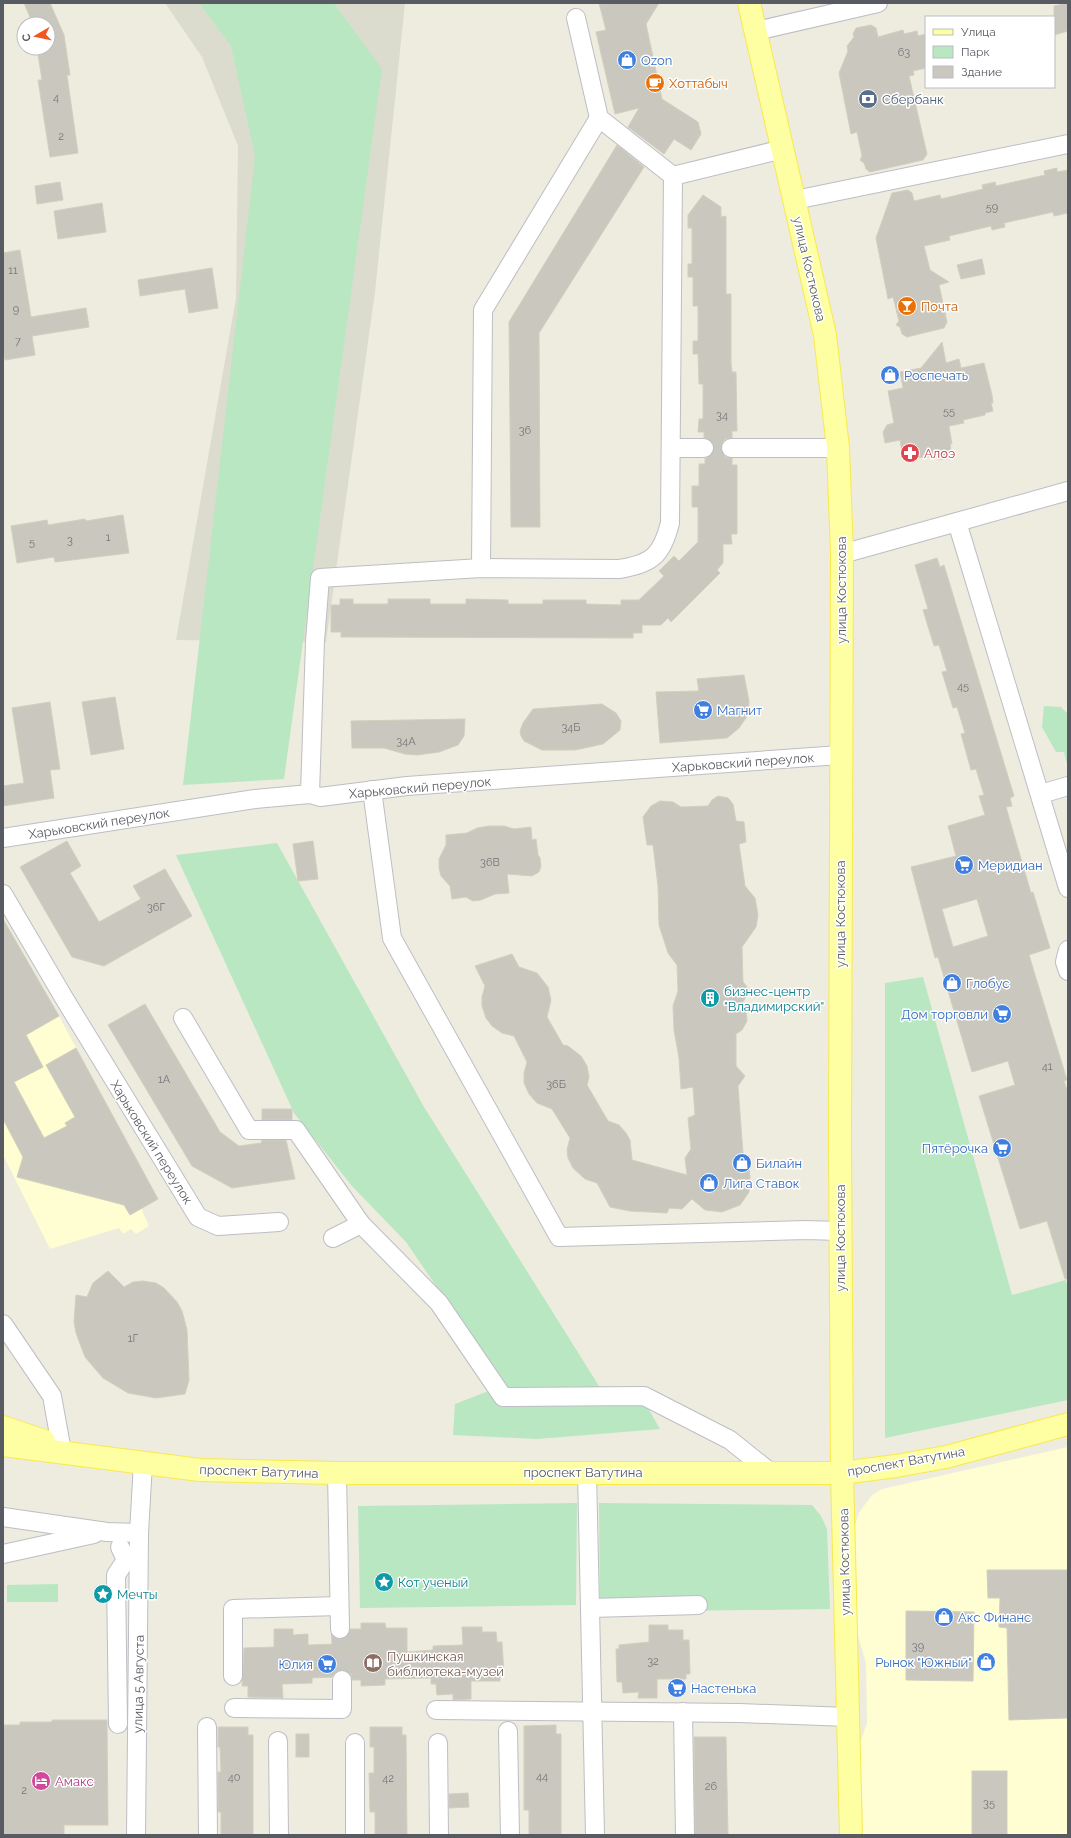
<svg xmlns="http://www.w3.org/2000/svg" width="1071" height="1838" viewBox="0 0 1071 1838" font-family="Raleway,sans-serif">
  <style>
    .commercial { fill: #fffdd2 }
    .education { fill: #dcdcce }
    .green { fill: #b9e7c2 }
    .building { fill: #cac8be; stroke: #d2cfbd; fill-rule: evenodd }
    .lines { fill: none; stroke-linecap: round; stroke-linejoin: round }
    .minor-tunnel { stroke: #c8c8c0; stroke-width: 18; stroke-dasharray: 18 9; stroke-linecap: butt }
    .minor-casing { stroke: #bdbec5; stroke-width: 20 }
    .major-casing { stroke: #fae94b; stroke-width: 24 }
    .minor { stroke: #fff; stroke-width: 18 }
    .major { stroke: #fdffa2; stroke-width: 22 }
    .labels { text-anchor: middle; stroke-width: 3; stroke-linejoin: round; paint-order: stroke }
    .number-label { font-size: 11px; fill: #747679 }
    .shop-label { font-size: 13px; fill: #366cbe; stroke: #fff; text-anchor: start }
    .food-label { font-size: 13px; fill: #c56008; stroke: #fff; text-anchor: start }
    .service-label { font-size: 13px; fill: #4e5e75; stroke: #fff; text-anchor: start }
    .street-label { font-size: 13px; fill: #585b62; stroke: #fff }
    .health-label { font-size: 13px; fill: #be3a42; stroke: #fff; text-anchor: start }
    .culture-label { font-size: 13px; fill: #0d838f; stroke: #fff; text-anchor: start }
    .education-label { font-size: 13px; fill: #785e54; stroke: #fff; text-anchor: start }
    .hotel-label { font-size: 13px; fill: #b23c85; stroke: #fff; text-anchor: start }
  </style>
  <rect width="100%" height="100%" fill="#edecdf"/>
  <g class="commercial">
    <polygon points="3,919 59,1016 158,1199 141,1208 149,1226 136,1234 131,1229 123,1234 119,1228 50,1249 3,1155"/>
    <polygon points="1068,1447 1068,1835 860,1835 857,1752 867,1723 866,1663 856,1629 855,1527 858,1514 872,1495 882,1489"/>
  </g>
  <polygon class="education" points="165,3 405,3 375,292 326,642 176,640 236,298 238,146 202,57"/>
  <g class="green">
    <polygon points="199,3 334,3 382,69 284,779 183,785 255,156 231,46"/>
    <polygon points="1044,706 1061,707 1068,714 1068,768 1064,752 1056,752 1042,727"/>
    <polygon points="277,843 424,1107 599,1386 637,1389 660,1429 537,1439 453,1435 455,1404 504,1385 406,1242 352,1186 294,1113 176,855"/>
    <polygon points="923,977 1012,1295 1066,1280 1068,1291 1068,1400 885,1438 885,983"/>
    <polygon points="577,1503 576,1605 360,1608 358,1506"/>
    <polygon points="599,1503 812,1505 821,1516 827,1529 830,1609 600,1612"/>
    <polygon points="58,1584 58,1602 7,1602 7,1585"/>
  </g>
  <g class="building">
    <polygon points="24,3 50,3 64,35 70,75 67,75 78,153 50,157 38,80 42,80 37,48 48,48 48,24 33,24"/>
    <polygon points="599,3 659,3 646,24 662,99 698,122 701,134 691,150 674,139 664,154 628,127 639,108 615,114 596,32 606,30"/>
    <polygon points="1068,3 1068,31 1054,35 1054,6"/>
    <polygon points="871,25 876,28 878,37 903,30 904,34 917,31 918,36 926,34 926,68 913,71 914,75 909,76 927,154 923,160 870,172 866,169 864,163 860,160 862,156 857,132 851,134 839,73 848,51 847,46 854,37 853,34 856,28"/>
    <polygon points="617,145 644,167 539,333 540,527 511,527 509,322"/>
    <polygon points="1057,168 1057,172 1068,170 1068,213 1054,216 1053,212 1022,219 1004,223 1005,227 992,230 991,226 962,233 949,236 950,240 924,246 930,270 949,282 939,285 947,322 944,328 907,337 902,334 900,327 896,325 899,321 893,297 888,299 876,238 892,193 908,190 912,193 914,201 940,195 941,199 983,189 982,185 995,182 996,186 1045,175 1044,171"/>
    <polygon points="60,182 63,200 37,204 35,186"/>
    <polygon points="703,195 721,207 721,217 726,216 726,294 731,294 731,363 732,372 736,372 737,431 732,431 732,438 725,439 722,443 721,448 725,457 732,458 732,465 737,465 737,534 731,534 732,544 723,544 723,563 717,570 720,573 671,622 668,618 661,625 642,625 642,633 633,633 633,638 341,637 341,632 331,632 331,605 340,605 340,599 353,599 353,604 388,604 388,599 430,599 430,604 466,604 466,599 508,600 508,604 543,604 543,600 586,600 586,604 621,605 621,600 639,600 664,576 659,571 674,556 679,561 698,542 698,507 692,507 692,486 699,486 699,464 705,464 705,458 713,454 714,448 713,442 704,438 704,432 698,432 699,419 703,419 703,384 699,384 698,354 693,354 693,341 698,341 698,306 693,306 693,277 688,277 688,264 692,264 692,228 688,228 688,215"/>
    <polygon points="102,203 106,232 58,239 54,211"/>
    <polygon points="20,250 31,317 86,308 89,327 32,336 35,355 5,360 3,348 3,253"/>
    <polygon points="982,259 985,274 961,279 957,265"/>
    <polygon points="212,268 218,308 189,313 185,289 140,296 138,280"/>
    <polygon points="942,342 946,363 959,359 961,368 984,363 992,395 993,403 991,403 993,411 985,413 985,415 963,420 964,423 949,426 952,444 950,444 952,457 938,460 938,456 903,459 900,440 885,443 883,432 887,425 894,423 888,391 903,388 900,372 921,368"/>
    <polygon points="123,515 129,553 55,562 54,557 17,563 11,526 47,520 48,525 85,519 86,521"/>
    <path d="M937 558 940 567 944 565 1014 796 1010 798 1012 806 1006 807 1031 893 1033 892 1050 948 1029 955 1067 1080 1064 1081 1068 1093V1279H1065L1047 1221 1020 1229 979 1096 1015 1085 1008 1061 972 1072 938 957 935 958 911 867 956 856 948 826 985 815 979 796 984 795 976 769 971 770 961 734 965 733 957 707 953 708 942 672 947 671 939 645 934 646 923 610 928 609 915 565ZM977 899 988 936 953 947 942 909Z"/>
    <polygon points="744,675 749,701 748,715 739,728 727,738 660,743 656,692 699,691 697,679"/>
    <polygon points="115,697 124,749 91,755 82,702"/>
    <polygon points="50,702 60,769 50,770 54,798 3,806 3,786 24,783 12,708"/>
    <polygon points="602,704 616,713 621,721 620,730 603,744 575,750 542,750 524,741 521,736 520,731 523,723 533,709"/>
    <polygon points="465,719 464,736 458,745 439,752 417,755 405,754 384,748 352,748 351,721"/>
    <polygon points="718,796 728,798 733,804 736,821 744,822 746,842 739,844 745,886 755,898 758,915 756,927 742,947 743,982 750,990 741,1005 746,1010 747,1021 742,1030 736,1034 736,1066 745,1076 738,1086 743,1153 748,1162 750,1177 749,1192 740,1205 722,1212 705,1210 692,1199 682,1209 669,1208 667,1213 630,1211 610,1207 597,1183 585,1179 573,1168 568,1158 567,1150 570,1138 552,1109 537,1103 529,1094 524,1083 524,1073 527,1062 514,1036 502,1033 492,1026 486,1018 482,1006 482,997 485,986 475,966 512,954 519,967 537,973 548,987 551,1000 547,1017 563,1045 568,1046 581,1056 587,1066 589,1077 587,1085 608,1121 619,1125 626,1133 630,1140 632,1160 687,1175 685,1158 691,1149 688,1118 695,1115 693,1087 681,1089 679,1058 674,1030 673,1006 678,991 677,965 668,953 659,925 658,886 653,845 647,845 643,817 651,806 660,801 673,802 681,807 708,806 712,800"/>
    <polygon points="489,826 504,826 514,829 531,827 532,840 536,839 538,855 540,858 541,866 539,872 532,876 507,874 509,893 495,894 481,900 473,901 466,897 452,899 450,886 441,876 439,868 439,859 446,845 446,835 467,833 477,828"/>
    <polygon points="67,841 81,866 70,873 99,922 141,899 133,886 165,869 192,916 104,966 72,957 20,867"/>
    <polygon points="313,841 318,879 298,881 293,844"/>
    <polygon points="3,919 59,1016 26,1035 43,1067 14,1082 44,1138 67,1126 65,1123 75,1117 46,1065 76,1048 158,1199 130,1215 124,1205 17,1177 23,1157 3,1119"/>
    <polygon points="145,1004 220,1132 239,1146 261,1143 262,1140 286,1140 295,1179 232,1188 192,1166 108,1025"/>
    <rect x="262" y="1109" width="30" height="11"/>
    <polygon points="108,1271 124,1287 133,1282 143,1281 156,1283 164,1288 177,1302 182,1311 187,1330 189,1380 185,1394 156,1398 128,1393 103,1378 85,1357 76,1333 74,1321 76,1295 87,1297 93,1283"/>
    <polygon points="987,1570 1068,1570 1068,1718 1009,1720 1007,1628 999,1627 1000,1598 988,1598"/>
    <polygon points="906,1611 974,1612 973,1681 906,1680"/>
    <polygon points="361,1623 385,1623 386,1628 407,1628 407,1652 433,1650 433,1646 463,1645 462,1627 482,1627 482,1632 496,1632 497,1642 502,1642 504,1675 500,1676 500,1681 471,1681 471,1699 453,1700 453,1694 437,1695 436,1684 431,1684 431,1678 385,1679 385,1685 361,1686 361,1680 352,1680 351,1674 342,1670 336,1671 332,1677 312,1678 312,1683 282,1684 283,1698 248,1697 248,1686 242,1686 244,1648 274,1647 274,1629 293,1629 293,1635 308,1634 308,1645 338,1644 338,1639 346,1638 350,1629 361,1629"/>
    <polygon points="649,1625 668,1625 668,1630 683,1630 683,1640 689,1640 690,1674 686,1674 686,1679 657,1679 657,1698 638,1698 639,1692 623,1693 622,1682 617,1682 616,1649 619,1649 619,1645 649,1642"/>
    <polygon points="52,1720 107,1720 108,1825 64,1825 64,1835 3,1835 3,1725 20,1725 20,1722 52,1722"/>
    <polygon points="556,1725 556,1734 561,1734 561,1835 529,1835 529,1810 524,1810 524,1726"/>
    <polygon points="218,1727 248,1727 248,1735 253,1735 253,1835 221,1835 221,1812 218,1812 218,1772 221,1772 220,1747 218,1747"/>
    <polygon points="370,1727 402,1727 402,1735 406,1735 407,1835 375,1835 375,1812 370,1812 369,1773 374,1773 374,1747 370,1747"/>
    <rect x="296" y="1734" width="13" height="23"/>
    <polygon points="694,1737 726,1737 728,1835 695,1835"/>
    <rect x="972" y="1771" width="35" height="64"/>
    <polygon points="468,1793 469,1807 449,1808 449,1794"/>
  </g>
  <g class="lines">
    <g class="minor-tunnel">
      <polyline points="704,448 731,448"/>
      <polyline points="340,1629 342,1680"/>
    </g>
    <defs>
      <g id="minor">
        <polyline points="576,18 599,118 673,176"/>
        <polyline points="756,31 878,3"/>
        <polyline points="673,176 783,149"/>
        <polyline points="795,200 1068,144"/>
        <polyline points="671,448 704,448"/>
        <polyline points="731,448 838,448"/>
        <polyline points="957,522 1068,491"/>
        <polyline points="842,554 957,522 1068,888"/>
        <polyline points="481,568 483,310 599,118"/>
        <polyline points="372,790 392,938 559,1237 805,1230 840,1231"/>
        <path d="M310 794 315 641 320 578 481 568 619 569C652 564 662 555 670 523L673 176"/>
        <polyline points="1041,794 1068,786"/>
        <polyline points="3,838 255,799 310,794 320,797 407,786 840,755"/>
        <polyline points="3,894 64,998 198,1217 218,1226 279,1222"/>
        <polyline points="1068,950 1065,962 1068,971"/>
        <polyline points="183,1018 249,1130 296,1130 361,1224"/>
        <polyline points="333,1238 361,1224 439,1303 503,1397 644,1396 730,1440 770,1472"/>
        <polyline points="3,1324 52,1396 61,1446"/>
        <polyline points="587,1472 595,1835"/>
        <polyline points="337,1473 340,1629"/>
        <polyline points="3,1517 107,1532 139,1533"/>
        <polyline points="3,1554 94,1534"/>
        <polyline points="591,1608 698,1605"/>
        <polyline points="233,1676 233,1609 339,1606"/>
        <polyline points="234,1708 342,1709 342,1680"/>
        <polyline points="436,1710 740,1713 848,1717"/>
        <polyline points="683,1712 685,1835"/>
        <polyline points="118,1724 116,1575 126,1560 120,1547"/>
        <polyline points="207,1727 208,1835"/>
        <polyline points="508,1731 510,1835"/>
        <polyline points="278,1741 279,1835"/>
        <polyline points="355,1743 355,1835"/>
        <polyline points="438,1743 439,1835"/>
        <polyline points="136,1835 139,1533 143,1463"/>
      </g>
      <g id="major">
        <polyline points="749,3 825,335 838,448 842,554 840,1138 842,1473 851,1835"/>
        <polyline points="3,1427 44,1441"/>
        <polyline points="3,1445 200,1470 337,1473 842,1473 896,1466 946,1457 1068,1424"/>
      </g>
    </defs>
    <use href="#minor" class="minor-casing"/>
    <use href="#major" class="major-casing"/>
    <use href="#minor" class="minor"/>
    <use href="#major" class="major"/>
  </g>
  <defs>
    <symbol id="shop-disc" viewBox="-11 -11 22 22"><circle r="9.5" fill="#3f7fe0" stroke="#fff"/><path d="M-5-2.5h2.3a2.7 3.5 0 0 1 5.4 0H5L5.5 6h-11ZM-1.5-2.5h3a1.5 2.3 0 0 0-3 0Z" fill="#fff"/></symbol>
    <symbol id="cafe-disc" viewBox="-11 -11 22 22"><circle r="9.5" fill="#e8710a" stroke="#fff"/><path d="M-5.5-4.5H6V0H3Q3 3.5 0 3.5H-2.5Q-5.5 3.5-5.5 0ZM3-3.2v2h1.7v-2ZM-6 4.5H4V6H-6Z" fill="#fff"/></symbol>
    <symbol id="bank-disc" viewBox="-11 -11 22 22"><circle r="9.5" fill="#5c6f8a" stroke="#fff"/><path d="M-6-4H6V4H-6ZM0-2.3a2.3 2.3 0 1 0 0 4.6a2.3 2.3 0 1 0 0-4.6Z" fill="#fff"/></symbol>
    <symbol id="bar-disc" viewBox="-11 -11 22 22"><circle r="9.5" fill="#e8710a" stroke="#fff"/><path d="M-6-5H6L.8 .8V4.5H3.5V6h-7V4.5H-.8V.8Z" fill="#fff"/></symbol>
    <symbol id="pharmacy-disc" viewBox="-11 -11 22 22"><circle r="9.5" fill="#e0444e" stroke="#fff"/><path d="M-2-6h4v4h4v4h-4v4h-4v-4h-4v-4h4Z" fill="#fff"/></symbol>
    <symbol id="supermarket-disc" viewBox="-11 -11 22 22"><circle r="9.5" fill="#3f7fe0" stroke="#fff"/><path d="M-6-5.5h2.5l.6 2H6L4.5 2H-2.5L-4.4-4H-6ZM-1.5 3.2a1.3 1.3 0 1 0 .1 0ZM3 3.2a1.3 1.3 0 1 0 .1 0Z" fill="#fff"/></symbol>
    <symbol id="building-disc" viewBox="-11 -11 22 22"><circle r="9.5" fill="#0f9aa8" stroke="#fff"/><path d="M-4-6H4V6H1V3H-1V6H-4ZM-2.5-4.3h1.7v1.8h-1.7ZM.8-4.3h1.7v1.8H.8ZM-2.5-1h1.7V.8h-1.7ZM.8-1h1.7V.8H.8Z" fill="#fff"/></symbol>
    <symbol id="sight-disc" viewBox="-11 -11 22 22"><circle r="9.5" fill="#0f9aa8" stroke="#fff"/><path d="M0-6L1.8-2.2L6-1.7L2.9 1.2L3.7 5.4L0 3.3L-3.7 5.4L-2.9 1.2L-6-1.7L-1.8-2.2Z" fill="#fff"/></symbol>
    <symbol id="library-disc" viewBox="-11 -11 22 22"><circle r="9.5" fill="#8d6e63" stroke="#fff"/><path d="M-6-4Q-3-5.5-.7-3.5V5Q-3 3-6 4ZM6-4Q3-5.5 .7-3.5V5Q3 3 6 4Z" fill="#fff"/></symbol>
    <symbol id="hotel-disc" viewBox="-11 -11 22 22"><circle r="9.5" fill="#d1479c" stroke="#fff"/><path d="M-6-4.5h1.5V1H6V5H4.5V3h-9V5H-6ZM-4 0a1.8 1.8 0 1 1 3.6 0ZM.5 0V-2.5h3Q6-2.5 6 0Z" fill="#fff"/></symbol>
  </defs>
  <g fill-rule="evenodd">
    <use href="#shop-disc" x="616" y="49" width="22" height="22"/>
    <use href="#cafe-disc" x="644" y="72" width="22" height="22"/>
    <use href="#bank-disc" x="857" y="88" width="22" height="22"/>
    <use href="#bar-disc" x="896" y="295" width="22" height="22"/>
    <use href="#shop-disc" x="879" y="364" width="22" height="22"/>
    <use href="#pharmacy-disc" x="899" y="442" width="22" height="22"/>
    <use href="#supermarket-disc" x="692" y="699" width="22" height="22"/>
    <use href="#supermarket-disc" x="953" y="854" width="22" height="22"/>
    <use href="#shop-disc" x="941" y="972" width="22" height="22"/>
    <use href="#building-disc" x="699" y="987" width="22" height="22"/>
    <use href="#supermarket-disc" x="991" y="1003" width="22" height="22"/>
    <use href="#supermarket-disc" x="991" y="1137" width="22" height="22"/>
    <use href="#shop-disc" x="731" y="1152" width="22" height="22"/>
    <use href="#shop-disc" x="698" y="1172" width="22" height="22"/>
    <use href="#sight-disc" x="373" y="1571" width="22" height="22"/>
    <use href="#sight-disc" x="92" y="1583" width="22" height="22"/>
    <use href="#shop-disc" x="933" y="1606" width="22" height="22"/>
    <use href="#shop-disc" x="975" y="1651" width="22" height="22"/>
    <use href="#library-disc" x="362" y="1652" width="22" height="22"/>
    <use href="#supermarket-disc" x="316" y="1653" width="22" height="22"/>
    <use href="#supermarket-disc" x="666" y="1677" width="22" height="22"/>
    <use href="#hotel-disc" x="30" y="1770" width="22" height="22"/>
  </g>
  <g class="labels">
    <g class="number-label">
      <text x="904" y="56">63</text>
      <text x="56" y="101">4</text>
      <text x="61" y="140">2</text>
      <text x="992" y="211">59</text>
      <text x="13" y="274">11</text>
      <text x="16" y="313">9</text>
      <text x="18" y="345">7</text>
      <text x="949" y="415">55</text>
      <text x="722" y="419">34</text>
      <text x="525" y="434">36</text>
      <text x="108" y="541">1</text>
      <text x="70" y="544">3</text>
      <text x="32" y="546">5</text>
      <text x="963" y="690">45</text>
      <text x="571" y="731">34Б</text>
      <text x="406" y="745">34А</text>
      <text x="490" y="866">36В</text>
      <text x="156" y="911">36Г</text>
      <text x="1047" y="1070">41</text>
      <text x="164" y="1083">1А</text>
      <text x="556" y="1088">36Б</text>
      <text x="133" y="1342">1Г</text>
      <text x="918" y="1650">39</text>
      <text x="653" y="1665">32</text>
      <text x="542" y="1780">44</text>
      <text x="234" y="1781">40</text>
      <text x="388" y="1782">42</text>
      <text x="711" y="1790">26</text>
      <text x="24" y="1794">2</text>
      <text x="989" y="1807">35</text>
    </g>
    <g class="shop-label">
      <text x="641" y="65">Ozon</text>
      <text x="904" y="380">Роспечать</text>
      <text x="717" y="715">Магнит</text>
      <text x="978" y="870">Меридиан</text>
      <text x="966" y="988">Глобус</text>
      <text x="988" y="1019" text-anchor="end">Дом торговли</text>
      <text x="988" y="1153" text-anchor="end">Пятёрочка</text>
      <text x="756" y="1168">Билайн</text>
      <text x="723" y="1188">Лига Ставок</text>
      <text x="958" y="1622">Акс Финанс</text>
      <text x="972" y="1667" text-anchor="end">Рынок "Южный"</text>
      <text x="313" y="1669" text-anchor="end">Юлия</text>
      <text x="691" y="1693">Настенька</text>
    </g>
    <g class="food-label">
      <text x="669" y="88">Хоттабыч</text>
      <text x="921" y="311">Почта</text>
    </g>
    <g class="service-label">
      <text x="882" y="104">Сбербанк</text>
    </g>
    <g class="street-label">
      <text transform="translate(810 269) rotate(77)" y="5">улица Костюкова</text>
      <text transform="translate(841 590) rotate(-90)" y="5">улица Костюкова</text>
      <text transform="translate(743 762) rotate(-4)" y="5">Харьковский переулок</text>
      <text transform="translate(420 787) rotate(-5)" y="5">Харьковский переулок</text>
      <text transform="translate(99 823) rotate(-9)" y="5">Харьковский переулок</text>
      <text transform="translate(840 914) rotate(-90)" y="5">улица Костюкова</text>
      <text transform="translate(152 1142) rotate(58)" y="5">Харьковский переулок</text>
      <text transform="translate(840 1238) rotate(-90)" y="5">улица Костюкова</text>
      <text transform="translate(906 1461) rotate(-10)" y="5">проспект Ватутина</text>
      <text transform="translate(259 1471) rotate(2)" y="5">проспект Ватутина</text>
      <text x="583" y="1477">проспект Ватутина</text>
      <text transform="translate(844 1562) rotate(-91)" y="5">улица Костюкова</text>
      <text transform="translate(138 1684) rotate(-89)" y="5">улица 5 Августа</text>
    </g>
    <g class="health-label">
      <text x="924" y="458">Алоэ</text>
    </g>
    <g class="culture-label">
      <text x="724" y="996">бизнес-центр<tspan x="724" dy="15">"Владимирский"</tspan></text>
      <text x="398" y="1587">Кот ученый</text>
      <text x="117" y="1599">Мечты</text>
    </g>
    <g class="education-label">
      <text x="387" y="1661">Пушкинская<tspan x="387" dy="15">библиотека-музей</tspan></text>
    </g>
    <g class="hotel-label">
      <text x="55" y="1786">Амакс</text>
    </g>
  </g>
  <rect width="1071" height="1838" fill="none" stroke="#585b62" stroke-width="8"/>
  <rect x="925" y="16" width="130" height="72" fill="#ffffff" stroke="#bcbdc0"/>
  <rect x="933" y="29" width="20" height="6" fill="#fdffa2" stroke="#bcbdc0"/>
  <text x="961" y="36" font-size="12" fill="#585b62">Улица</text>
  <rect x="933" y="46" width="20" height="12" fill="#b9e7c2" stroke="#bcbdc0"/>
  <text x="961" y="56" font-size="12" fill="#585b62">Парк</text>
  <rect x="933" y="66" width="20" height="12" fill="#cac8be" stroke="#bcbdc0"/>
  <text x="961" y="76" font-size="12" fill="#585b62">Здание</text>
  <g transform="translate(36 36) rotate(261)"><circle r="19" fill="#ffffff" stroke="#bcbdc0"/>
  <path d="M0-3L7 15L0 10L-7 15Z" fill="#f4561e"/>
  <text y="-6" font-size="11" font-weight="bold" text-anchor="middle" fill="#585b62">С</text>
  </g>
</svg>
